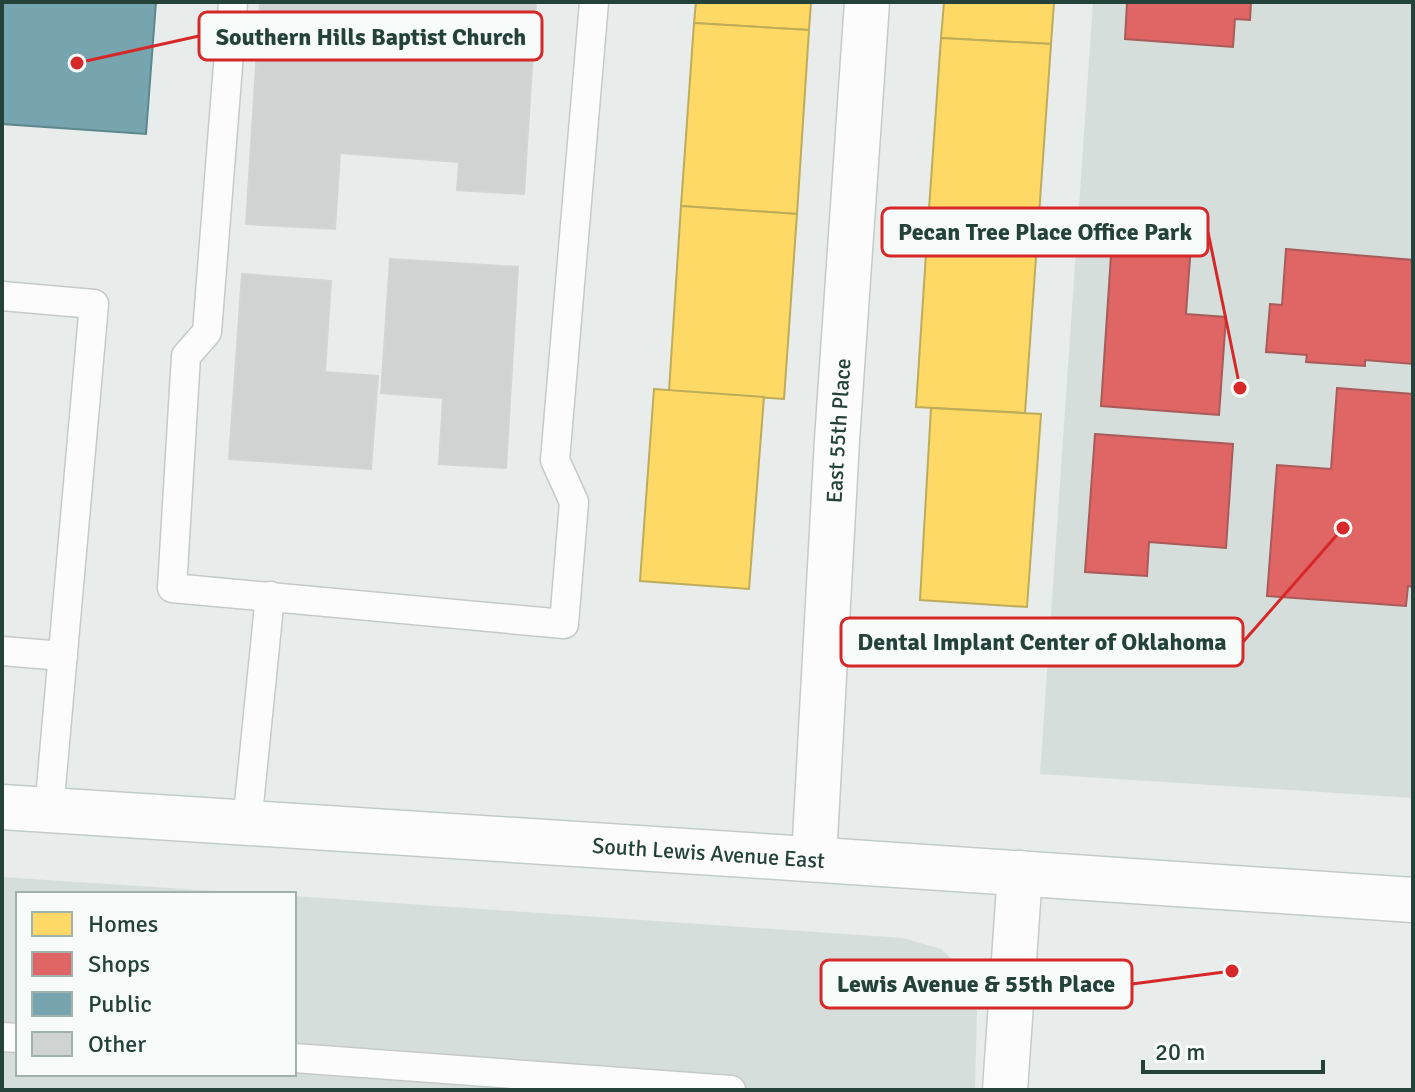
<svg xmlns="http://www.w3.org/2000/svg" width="1415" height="1092" viewBox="0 0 1415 1092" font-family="Signika,sans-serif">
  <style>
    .built { fill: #d6dedb }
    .homes { fill: #ffd966; stroke: #bdac59; stroke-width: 2 }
    .shops { fill: #e06666; stroke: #a85b59; stroke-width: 2 }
    .public { fill: #76a5af; stroke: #5d878c; stroke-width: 2 }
    .building { fill: #cfd4d2; stroke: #d1d6d4; stroke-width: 2 }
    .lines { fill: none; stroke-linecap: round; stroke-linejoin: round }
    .lane-casing { stroke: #c5cac8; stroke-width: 31 }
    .street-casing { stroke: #c5cac8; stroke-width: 47 }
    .secondary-casing { stroke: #c3cbc8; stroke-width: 47 }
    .lane { stroke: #fcfcfc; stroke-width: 28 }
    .street { stroke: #fcfcfc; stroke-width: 44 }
    .secondary { stroke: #fcfcfc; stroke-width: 44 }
    .labels { text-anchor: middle; stroke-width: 8; stroke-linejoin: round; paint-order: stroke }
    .street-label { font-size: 22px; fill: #24423a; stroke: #f7fbf9 }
    .leader { fill: none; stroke: #d62828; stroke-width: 3 }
    .callout-dot { fill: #d62828; stroke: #f7fbf9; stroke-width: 3 }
    .callout { fill: #f7fbf9; stroke: #d62828; stroke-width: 3 }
    .callout-label { font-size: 24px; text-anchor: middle; font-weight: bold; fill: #24423a }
  </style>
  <rect width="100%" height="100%" fill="#e8edeb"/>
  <g class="built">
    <polygon points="1093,2 1413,2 1413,798 1040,774"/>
    <polygon points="2,877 258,894 18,894 18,1074 294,1074 294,896 903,938 941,949 969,976 977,1011 975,1090 2,1090"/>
  </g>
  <g class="homes">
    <polygon points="696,2 811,2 809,30 694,23"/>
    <polygon points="944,2 1054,2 1051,44 941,38"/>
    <polygon points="694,23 809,30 797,214 681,206"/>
    <polygon points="941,38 1051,44 1038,229 928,223"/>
    <polygon points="681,206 797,214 784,399 669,391"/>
    <polygon points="928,223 1038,229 1025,413 916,407"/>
    <polygon points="654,389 764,397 749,589 640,581"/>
    <polygon points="931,408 1041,414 1027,607 920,600"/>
  </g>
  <g class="shops">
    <polygon points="1127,2 1251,2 1250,20 1235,19 1233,47 1125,39"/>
    <polygon points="1112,240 1191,244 1186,314 1226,317 1219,415 1101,406"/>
    <polygon points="1286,249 1413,260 1413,364 1365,360 1365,366 1306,362 1307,355 1266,352 1270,304 1282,305"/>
    <polygon points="1337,388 1413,394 1413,587 1408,586 1406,606 1267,596 1277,465 1331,469"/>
    <polygon points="1095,434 1233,444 1226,548 1149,542 1147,576 1085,572"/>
  </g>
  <polygon class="public" points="2,2 156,2 146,134 2,124"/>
  <g class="building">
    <polygon points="260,2 536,2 524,194 457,190 459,162 340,153 335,229 246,224"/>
    <polygon points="390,259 518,267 506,468 439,464 443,398 381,393"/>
    <polygon points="242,274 331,281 325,372 378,376 371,469 229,459"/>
  </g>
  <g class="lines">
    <defs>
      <g id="lane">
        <polyline points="233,2 207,332 186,356 172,588 564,624 574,502 555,460 594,2"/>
        <polyline points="2,296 94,304 49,810"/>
        <polyline points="2,651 63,656"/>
        <polyline points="247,824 270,596"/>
        <polyline points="2,1037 18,1038"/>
        <polyline points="294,1058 731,1090"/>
      </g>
      <g id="street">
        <path id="s1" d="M814 858 837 440 867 2"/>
        <polyline points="1005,1090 1020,873"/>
      </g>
      <g id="secondary">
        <path id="s2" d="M2 807C472 837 943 867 1413 900"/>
      </g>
    </defs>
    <use href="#lane" class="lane-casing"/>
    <use href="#street" class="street-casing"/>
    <use href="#secondary" class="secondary-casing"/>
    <use href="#lane" class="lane"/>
    <use href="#street" class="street"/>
    <use href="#secondary" class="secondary"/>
  </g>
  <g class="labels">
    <g class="street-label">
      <text dy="8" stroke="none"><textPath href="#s1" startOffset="428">East 55th Place</textPath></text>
      <text dy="8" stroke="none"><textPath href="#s2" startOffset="708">South Lewis Avenue East</textPath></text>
    </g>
  </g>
  <path class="leader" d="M77 63L199 36M1240 388L1208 232M1343 528L1243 642M1232 971L1132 984"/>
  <g class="callout-dot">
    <circle cx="77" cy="63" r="8"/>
    <circle cx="1240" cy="388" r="8"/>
    <circle cx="1343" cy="528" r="8"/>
    <circle cx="1232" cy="971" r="8"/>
  </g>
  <g class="callout">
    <rect x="199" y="12" width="343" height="48" rx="8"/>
    <rect x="882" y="208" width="326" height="48" rx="8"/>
    <rect x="841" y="618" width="402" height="48" rx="8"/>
    <rect x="821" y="960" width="311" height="48" rx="8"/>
  </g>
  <g class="callout-label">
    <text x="371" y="45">Southern Hills Baptist Church</text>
    <text x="1045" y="240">Pecan Tree Place Office Park</text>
    <text x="1042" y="650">Dental Implant Center of Oklahoma</text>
    <text x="976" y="992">Lewis Avenue &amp; 55th Place</text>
  </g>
  <rect width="1415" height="1092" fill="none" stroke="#24423a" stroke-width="8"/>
  <rect x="16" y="892" width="280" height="184" fill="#f7fbf9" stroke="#a3b1ad" stroke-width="2"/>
  <rect x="32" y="912" width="40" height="24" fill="#ffd966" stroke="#a3b1ad" stroke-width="2"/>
  <text x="88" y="932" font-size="24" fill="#24423a">Homes</text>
  <rect x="32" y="952" width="40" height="24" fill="#e06666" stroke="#a3b1ad" stroke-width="2"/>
  <text x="88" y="972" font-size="24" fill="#24423a">Shops</text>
  <rect x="32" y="992" width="40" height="24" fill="#76a5af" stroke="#a3b1ad" stroke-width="2"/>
  <text x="88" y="1012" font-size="24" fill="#24423a">Public</text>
  <rect x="32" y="1032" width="40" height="24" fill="#cfd4d2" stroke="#a3b1ad" stroke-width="2"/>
  <text x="88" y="1052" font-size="24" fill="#24423a">Other</text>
  <path d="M1143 1060v12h180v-12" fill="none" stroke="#24423a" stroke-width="4"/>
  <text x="1155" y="1060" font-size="24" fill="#24423a" stroke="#f7fbf9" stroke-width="6" paint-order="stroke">20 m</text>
</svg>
